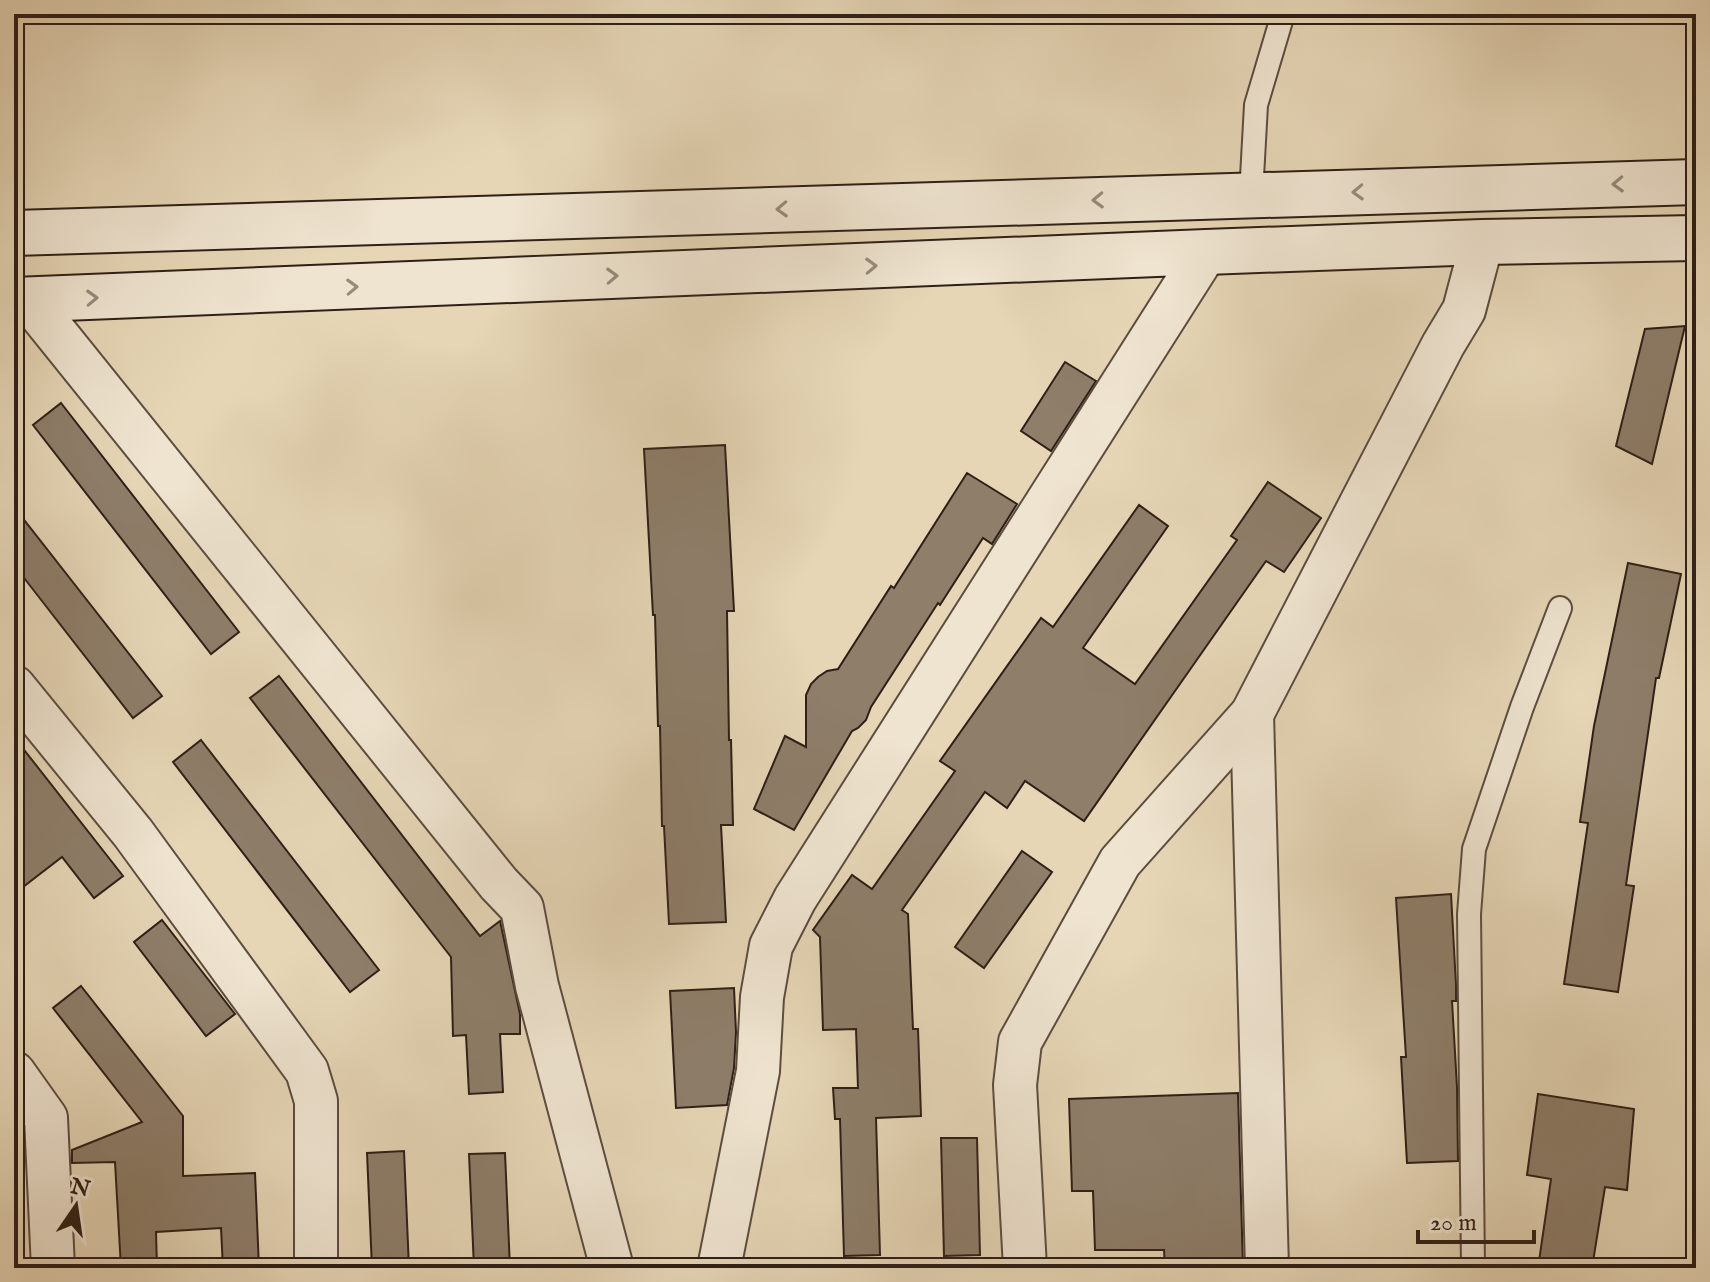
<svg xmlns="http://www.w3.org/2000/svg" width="1710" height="1282" viewBox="0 0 1710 1282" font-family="'IM FELL English',serif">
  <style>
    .building { fill: #8e7e6a; stroke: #2e1f17; stroke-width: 2 }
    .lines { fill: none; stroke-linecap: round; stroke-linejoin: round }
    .lane-casing { stroke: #5c4d3f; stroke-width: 26 }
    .street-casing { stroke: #5c4d3f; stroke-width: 46 }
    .secondary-casing { stroke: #2e1f17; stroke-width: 48 }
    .lane { stroke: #efe4d0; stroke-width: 22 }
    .street { stroke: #efe4d0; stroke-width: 42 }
    .secondary { stroke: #efe4d0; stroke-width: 44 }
    .oneway { stroke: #988b7d }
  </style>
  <rect width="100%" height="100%" fill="#e6d6b6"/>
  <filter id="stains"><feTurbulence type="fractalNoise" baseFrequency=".0025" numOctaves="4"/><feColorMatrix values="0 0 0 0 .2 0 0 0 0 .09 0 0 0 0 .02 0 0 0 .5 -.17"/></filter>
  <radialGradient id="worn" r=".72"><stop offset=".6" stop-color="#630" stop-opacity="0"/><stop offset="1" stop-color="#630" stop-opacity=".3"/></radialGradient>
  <g class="building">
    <polygon points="1685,326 1652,464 1616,446 1645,329"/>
    <polygon points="1065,362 1096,381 1051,451 1021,431"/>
    <polygon points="61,403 239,632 211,654 33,425"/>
    <polygon points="725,445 734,611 727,611 729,740 731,740 733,825 721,825 726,922 669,924 664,826 662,826 660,726 658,726 655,615 653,615 644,449"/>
    <polygon points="967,473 1017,504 992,544 983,538 940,605 938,603 871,707 866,720 858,728 852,731 794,830 754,809 785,736 806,747 806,695 811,684 818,677 827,671 838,669 891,586 894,588"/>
    <polygon points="1268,482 1321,518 1284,572 1266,561 1084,821 1025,781 1007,808 985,792 902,910 908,914 913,1029 918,1029 921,1116 876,1118 880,1255 844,1256 840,1119 835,1119 833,1088 858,1088 856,1029 823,1030 820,937 813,930 852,875 872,889 955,771 940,761 1041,618 1053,627 1139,505 1168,526 1083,648 1135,684 1237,540 1231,536"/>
    <polygon points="14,507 162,696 133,718 14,565"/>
    <polygon points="1628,563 1681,574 1659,678 1656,678 1626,885 1634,886 1618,992 1564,984 1588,823 1580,822 1594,726"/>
    <polygon points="279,676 480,936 500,921 520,1014 520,1034 500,1034 503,1092 469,1094 466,1035 453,1036 451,957 250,698"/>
    <polygon points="14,737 123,876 94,898 62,857 14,894"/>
    <polygon points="201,740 379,970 350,992 173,762"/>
    <polygon points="1022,851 1052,872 984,968 955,947"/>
    <polygon points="1451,894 1456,985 1456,1001 1452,1001 1457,1087 1458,1161 1407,1163 1401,1057 1406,1057 1396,898"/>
    <polygon points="162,920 235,1014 206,1036 134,942"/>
    <polygon points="81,986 183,1116 183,1176 255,1173 259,1268 223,1268 221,1228 156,1232 157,1268 121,1268 115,1162 72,1163 72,1150 142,1122 53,1008"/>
    <polygon points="734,988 736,1032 734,1068 727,1105 676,1108 670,991"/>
    <polygon points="1238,1093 1243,1268 1165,1268 1164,1250 1095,1250 1093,1191 1072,1191 1069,1099"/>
    <polygon points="1538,1094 1634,1109 1627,1190 1605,1187 1592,1268 1538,1268 1551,1179 1527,1175"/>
    <polygon points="941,1138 977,1138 980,1255 944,1256"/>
    <polygon points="404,1151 409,1268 372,1268 367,1153"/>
    <polygon points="505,1153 510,1268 474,1268 469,1154"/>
  </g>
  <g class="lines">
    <defs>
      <g id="lane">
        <polyline points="1251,195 1256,105 1283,14"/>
        <polyline points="1473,1268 1469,914 1474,849 1522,707 1560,608"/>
      </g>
      <g id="street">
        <polyline points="29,300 499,884 522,908 537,986 612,1268"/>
        <polyline points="14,687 133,833 307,1071 316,1101 316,1268"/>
        <polyline points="1252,714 1267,1268"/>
        <polyline points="14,1073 46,1118 53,1268"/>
        <polyline points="719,1268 758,1071 762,997 771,946 795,899 1206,252"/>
        <polyline points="1025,1268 1015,1085 1020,1042 1120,862 1252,714 1443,345 1464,310 1482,242"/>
      </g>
      <g id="secondary">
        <polyline points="14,233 1696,182"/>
        <polyline points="14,300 1206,252 1482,242 1696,238"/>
      </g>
    </defs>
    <use href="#lane" class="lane-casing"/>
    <use href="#street" class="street-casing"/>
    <use href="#secondary" class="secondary-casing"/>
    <use href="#lane" class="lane"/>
    <use href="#street" class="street"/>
    <use href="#secondary" class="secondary"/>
  </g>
  <defs><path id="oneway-chevron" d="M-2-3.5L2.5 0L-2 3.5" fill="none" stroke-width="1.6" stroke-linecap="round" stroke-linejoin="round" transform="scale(2)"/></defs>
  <g class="oneway">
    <use href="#oneway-chevron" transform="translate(1618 184) rotate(178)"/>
    <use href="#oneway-chevron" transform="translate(1358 192) rotate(178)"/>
    <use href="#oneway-chevron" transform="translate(1098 200) rotate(178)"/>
    <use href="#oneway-chevron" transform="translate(782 209) rotate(178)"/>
    <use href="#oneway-chevron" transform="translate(871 266) rotate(-2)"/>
    <use href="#oneway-chevron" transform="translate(612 276) rotate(-2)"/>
    <use href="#oneway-chevron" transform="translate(352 287) rotate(-2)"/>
    <use href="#oneway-chevron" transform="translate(92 298) rotate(-2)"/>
  </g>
  <rect width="1710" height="1282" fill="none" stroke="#e6d6b6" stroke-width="48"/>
  <rect x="16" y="16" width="1678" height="1250" fill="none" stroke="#2e1f17" stroke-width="4"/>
  <rect x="24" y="24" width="1662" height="1234" fill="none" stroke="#2e1f17" stroke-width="2"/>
  <g transform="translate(76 1206) rotate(13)" stroke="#efe4d0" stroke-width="6" paint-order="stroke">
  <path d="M0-6L14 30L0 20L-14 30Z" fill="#2e1f17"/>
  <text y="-12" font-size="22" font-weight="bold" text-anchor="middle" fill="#2e1f17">N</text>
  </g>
  <path d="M1418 1230v12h116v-12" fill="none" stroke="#2e1f17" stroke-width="4"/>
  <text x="1430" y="1230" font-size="24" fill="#2e1f17" stroke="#efe4d0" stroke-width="6" paint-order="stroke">20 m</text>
  <rect width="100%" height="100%" filter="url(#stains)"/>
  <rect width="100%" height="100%" fill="url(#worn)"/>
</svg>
